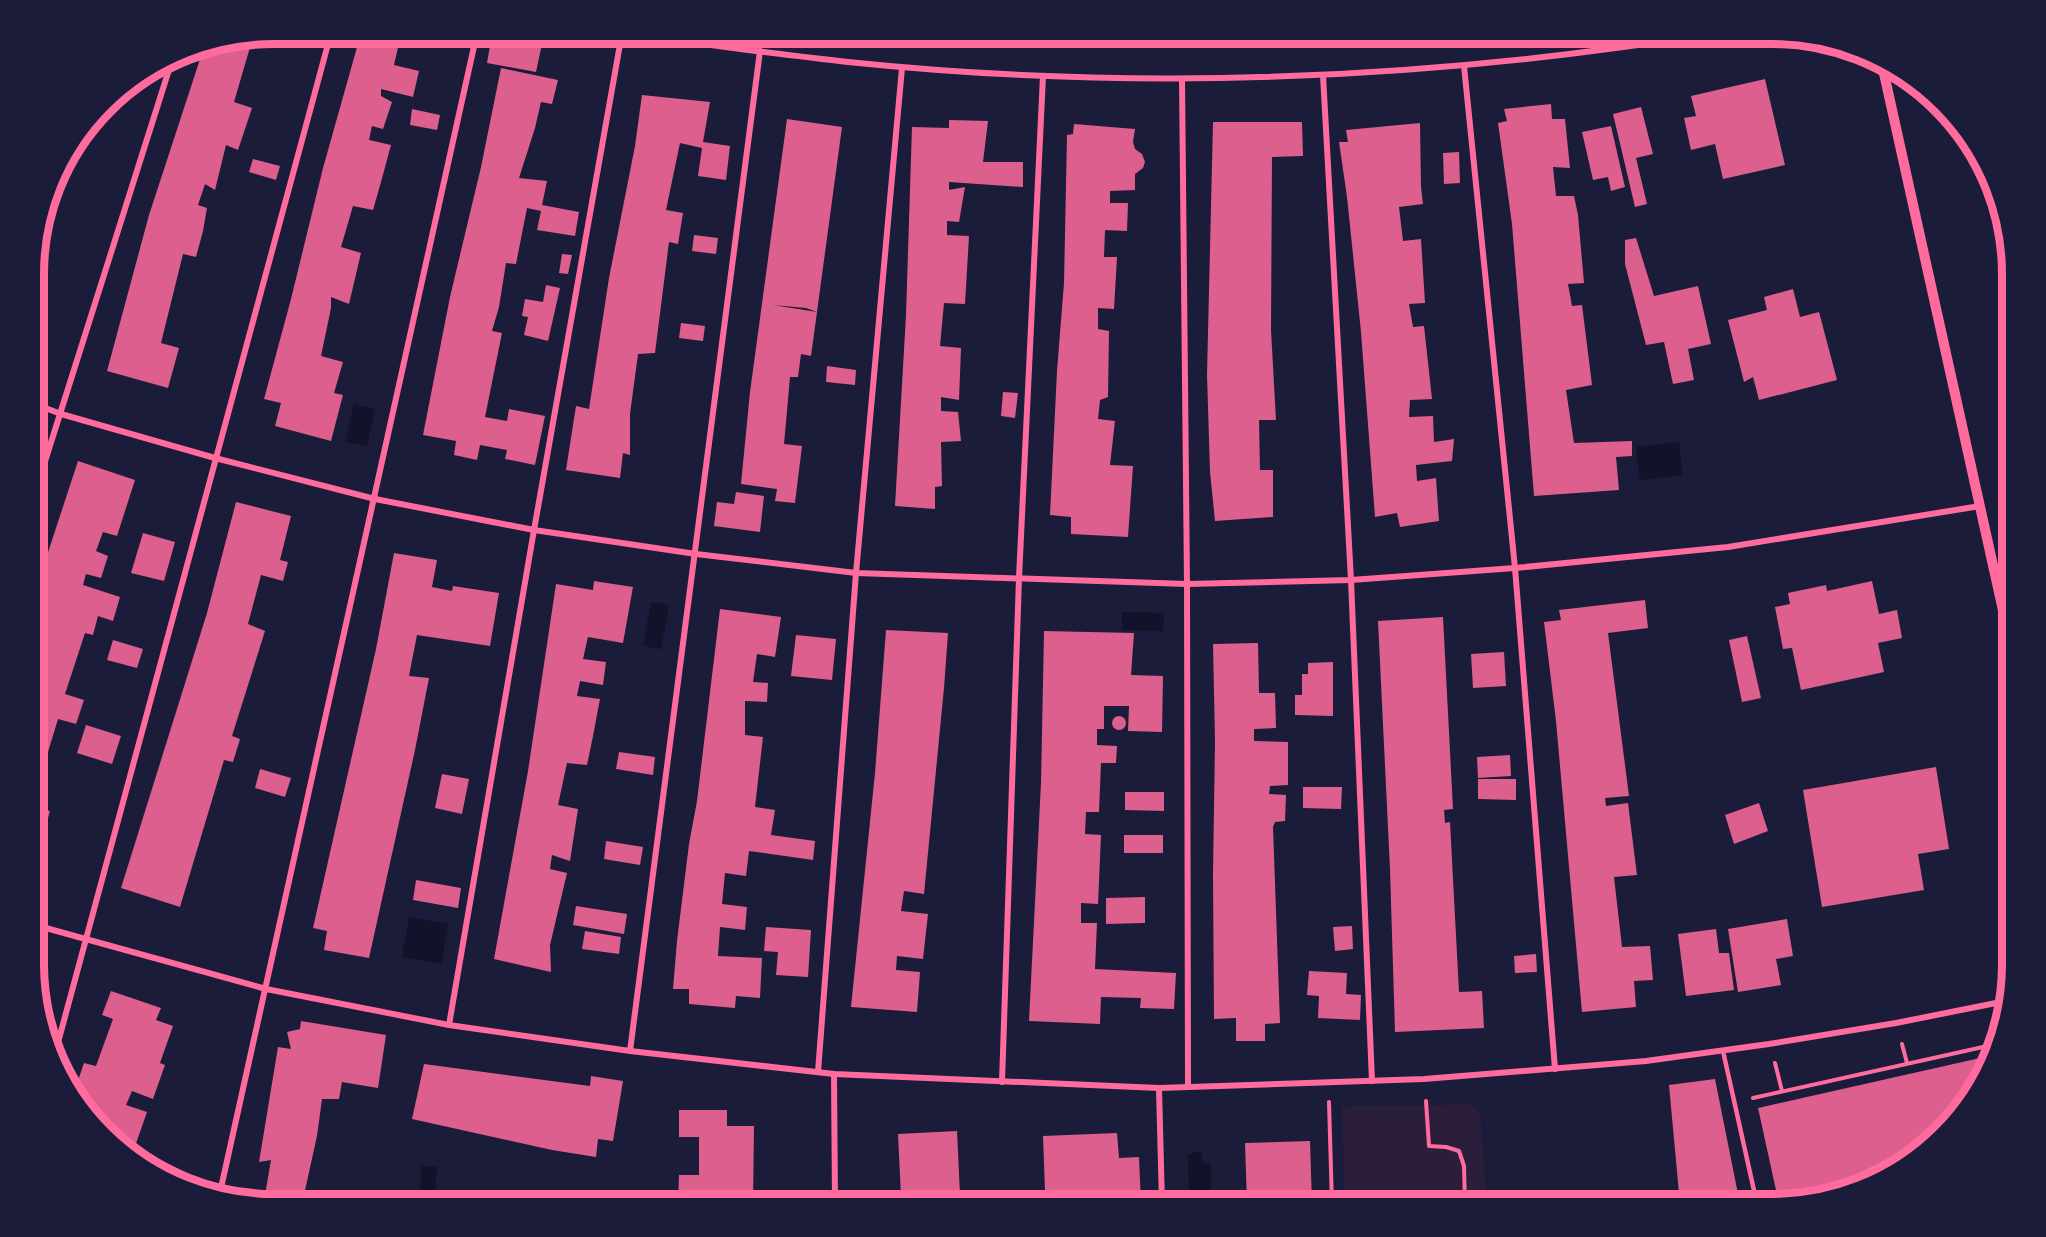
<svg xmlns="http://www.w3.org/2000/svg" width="2046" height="1237" viewBox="0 0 2046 1237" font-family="'Archivo Narrow',sans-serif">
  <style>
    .green { fill: #2a1e3b }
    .water { fill: #12122b }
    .building { fill: #dd5f8e }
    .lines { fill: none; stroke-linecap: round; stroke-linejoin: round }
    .path { stroke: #ff6b9d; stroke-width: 4 }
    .service { stroke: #ff6b9d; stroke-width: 4.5 }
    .minor { stroke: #ff6b9d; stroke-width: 6 }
    .tertiary { stroke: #ff6b9d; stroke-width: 10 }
    .rim { fill: none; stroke: #ff6b9d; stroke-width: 8 }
  </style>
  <rect width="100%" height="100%" fill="#1b1b3a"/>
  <polygon class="green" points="1469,1104 1480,1113 1487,1204 1345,1204 1342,1107"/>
  <g class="water">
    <polygon points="354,404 375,409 367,446 345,442"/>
    <polygon points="1679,442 1683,475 1640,480 1636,447"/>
    <polygon points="651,602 669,605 661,649 643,646"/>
    <polygon points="1122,612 1164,613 1163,631 1122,630"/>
    <polygon points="409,917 449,924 441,964 402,957"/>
    <polygon points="1194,1152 1201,1152 1203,1163 1211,1164 1211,1199 1189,1199 1188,1155"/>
    <polygon points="422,1166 437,1167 434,1204 419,1204"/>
  </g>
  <g class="building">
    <polygon points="361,33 399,43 394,65 419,71 413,97 381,89 381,96 392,102 383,129 372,126 369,140 391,145 381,182 373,210 353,206 341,247 361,253 349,304 331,297 331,308 321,356 343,362 334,393 343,395 331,441 275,426 281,403 264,399 291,299 323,168"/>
    <polygon points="492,34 542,44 536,72 487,63"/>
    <polygon points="253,37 234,102 252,108 238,150 226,145 215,190 205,184 198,205 207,208 203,231 196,257 183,254 161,343 179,348 168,388 107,371 149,215 204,47"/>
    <polygon points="501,68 558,80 552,104 541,102 535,128 519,178 547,181 542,205 579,212 575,236 537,230 541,211 527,208 516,264 506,263 499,307 492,331 502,333 485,417 507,421 509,409 545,416 535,465 505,459 507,450 480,445 477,460 454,455 456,441 423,435 450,297 481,167"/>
    <polygon points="1765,79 1785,165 1723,179 1715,144 1691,150 1684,118 1696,116 1691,96"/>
    <polygon points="642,95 710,102 703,142 730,146 726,180 698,176 702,148 680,143 666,210 683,213 678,244 669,242 655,353 638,354 630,414 630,455 623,453 620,478 566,470 576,406 589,409 609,278 635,146"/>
    <polygon points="1551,104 1552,119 1565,119 1570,168 1553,167 1556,196 1574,196 1578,215 1584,283 1568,284 1572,306 1582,305 1592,385 1566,390 1574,443 1632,441 1632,456 1616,457 1619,490 1534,496 1512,224 1498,123 1507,121 1504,109"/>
    <polygon points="1641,107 1653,154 1636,158 1647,204 1635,207 1613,114"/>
    <polygon points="412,109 440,115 437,130 410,125"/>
    <polygon points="787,119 842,127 817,312 806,308 773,305 817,312 811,356 801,354 798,377 790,377 784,444 802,446 795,503 775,501 777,489 741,484 750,392"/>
    <polygon points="949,120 988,121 983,162 1023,162 1023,187 949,182 949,190 965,187 959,222 947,221 947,235 969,236 965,304 944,303 940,346 961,348 959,400 941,397 941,411 958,412 961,441 941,442 942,486 935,487 935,509 895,506 906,315 912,127 949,128"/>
    <polygon points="1213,122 1302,122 1303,156 1272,157 1271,330 1276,420 1259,420 1260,470 1273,470 1273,517 1215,521 1210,472 1207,375"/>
    <polygon points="1420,123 1421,187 1423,204 1399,207 1403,241 1421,239 1425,303 1409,304 1413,327 1424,326 1432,399 1410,400 1409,417 1433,416 1434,442 1454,439 1452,461 1416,465 1417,481 1436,478 1439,521 1400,527 1397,513 1375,517 1361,332 1347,197 1339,142 1348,142 1346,130"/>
    <polygon points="1074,124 1135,129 1133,142 1135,149 1142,154 1145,162 1143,168 1135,174 1135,190 1110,191 1110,203 1128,203 1127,231 1105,230 1104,257 1117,257 1114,309 1098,308 1098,329 1109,331 1108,397 1100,400 1098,419 1115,421 1110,465 1133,466 1128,537 1071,534 1071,517 1050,515 1057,371 1064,283 1067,135 1073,134"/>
    <polygon points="1611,126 1625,187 1611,191 1608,177 1593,180 1582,132"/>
    <polygon points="1459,152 1460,183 1444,184 1443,153"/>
    <polygon points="69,153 39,236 37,236 58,167"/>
    <polygon points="253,159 280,166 276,180 249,172"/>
    <polygon points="694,235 718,238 716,254 692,251"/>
    <polygon points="1636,238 1654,296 1698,286 1711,344 1688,349 1694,380 1673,384 1664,342 1646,345 1625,264 1625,240"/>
    <polygon points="562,254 572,255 568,274 559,273"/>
    <polygon points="546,285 560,288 548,341 524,335 528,317 522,316 525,299 543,302"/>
    <polygon points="1793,289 1800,317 1819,312 1837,380 1759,400 1753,377 1744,382 1728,320 1767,310 1764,297"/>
    <polygon points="681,323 705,326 703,341 679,338"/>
    <polygon points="827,366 856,370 855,385 826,382"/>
    <polygon points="1003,392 1018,393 1015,418 1001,416"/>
    <polygon points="78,461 135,480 117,536 103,532 96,551 108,556 101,578 86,574 83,585 120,597 113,621 98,616 93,635 85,633 65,694 84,700 76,724 58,719 35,795 35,592"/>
    <polygon points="736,492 764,496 760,532 714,526 717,502 734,504"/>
    <polygon points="236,502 291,516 280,560 288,562 283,581 261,575 248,624 265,631 232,736 240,739 233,762 224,760 180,907 121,888 207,613"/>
    <polygon points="143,533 175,542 164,581 131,573"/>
    <polygon points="394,553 437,560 432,587 452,591 453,586 499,593 490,646 417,635 409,676 429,678 415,750 369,958 324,950 327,931 313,928 376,649"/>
    <polygon points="594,581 633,587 623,643 588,637 583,659 606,662 603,685 580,681 577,696 600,699 593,736 587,765 567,763 558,805 578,809 570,861 552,855 550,869 567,873 550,945 551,972 494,959 528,771 556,584 593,590"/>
    <polygon points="1872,581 1879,614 1897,610 1902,638 1878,643 1884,672 1801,690 1792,648 1783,649 1775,607 1790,604 1788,593 1826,585 1827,591"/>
    <polygon points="1645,600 1648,628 1608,633 1629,796 1605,798 1606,806 1628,803 1637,875 1614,877 1622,947 1650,946 1653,980 1634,981 1636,1007 1582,1012 1556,721 1544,622 1561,620 1559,610"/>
    <polygon points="720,609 781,617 775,657 757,654 753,682 768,683 767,702 745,701 745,735 763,737 755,807 775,810 771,835 815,841 813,860 749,851 746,876 725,873 722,904 747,907 745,930 720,927 718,956 762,958 760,998 736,996 735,1008 689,1004 689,989 673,989 677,941 689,844 697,801"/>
    <polygon points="1443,617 1453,809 1444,810 1445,823 1450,822 1459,992 1482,991 1484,1028 1395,1032 1390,869 1378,621"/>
    <polygon points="886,630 948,633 944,688 924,894 904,891 901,911 928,914 923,959 897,956 896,970 920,972 917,1012 851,1007 875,773"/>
    <polygon points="1044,631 1134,633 1131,675 1163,676 1162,732 1128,731 1129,706 1104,706 1104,729 1097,729 1097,745 1117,746 1116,763 1101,763 1099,812 1086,812 1085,834 1101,835 1098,904 1081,903 1081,923 1097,923 1095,969 1176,973 1174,1009 1140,1008 1141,998 1101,997 1100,1024 1029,1021 1041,783"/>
    <polygon points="796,635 836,639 832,680 791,676"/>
    <polygon points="1747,636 1761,698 1742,702 1729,640"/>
    <polygon points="113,640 143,649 137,668 107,660"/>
    <polygon points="1258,643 1259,693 1275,693 1276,728 1254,729 1254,741 1288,742 1288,785 1270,786 1269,794 1286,795 1285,821 1275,822 1273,827 1280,1023 1265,1024 1265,1041 1236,1041 1236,1018 1214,1019 1213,874 1215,741 1213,644"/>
    <polygon points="1504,652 1506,686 1473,688 1471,654"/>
    <polygon points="1333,662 1333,716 1295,715 1295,695 1302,695 1302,674 1308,674 1308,663"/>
    <circle cx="1119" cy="723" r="7"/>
    <polygon points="86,725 121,736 112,764 77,753"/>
    <polygon points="619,752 655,757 653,775 616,769"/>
    <polygon points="1510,755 1511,776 1478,778 1477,757"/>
    <polygon points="1936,767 1949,849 1918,854 1924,890 1822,907 1803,790"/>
    <polygon points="260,769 291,778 285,797 255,788"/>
    <polygon points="442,774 469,779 462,814 435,808"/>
    <polygon points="1478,779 1516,779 1516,800 1478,799"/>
    <polygon points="1303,787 1342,787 1341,809 1303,808"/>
    <polygon points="1125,792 1164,792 1164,811 1125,810"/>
    <polygon points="1759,803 1768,831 1734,844 1725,815"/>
    <polygon points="35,807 50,811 36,861 35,860"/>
    <rect x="1124" y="835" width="39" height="18"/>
    <polygon points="606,841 643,847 640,865 604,859"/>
    <polygon points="416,880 461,888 458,908 413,900"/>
    <polygon points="1145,897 1145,923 1106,924 1106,898"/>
    <polygon points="576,906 627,914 624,934 573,925"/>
    <polygon points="1787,919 1793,956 1776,959 1781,985 1738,992 1728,929"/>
    <polygon points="1352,926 1353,949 1335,951 1333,927"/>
    <polygon points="766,927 811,930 808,977 776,975 778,952 764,951"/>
    <polygon points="1716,929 1719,953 1729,953 1734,990 1686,996 1678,934"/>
    <polygon points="585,931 621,937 619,954 582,949"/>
    <polygon points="1536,954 1537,972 1515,973 1514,956"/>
    <polygon points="1309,971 1347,973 1346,994 1361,995 1360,1020 1318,1018 1319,996 1307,995"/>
    <polygon points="111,991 161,1008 156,1020 173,1026 160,1063 165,1065 153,1099 132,1091 126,1105 147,1112 133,1152 73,1095 84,1063 96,1066 113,1019 102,1015"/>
    <polygon points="301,1021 386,1035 378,1088 342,1082 339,1099 322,1099 317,1136 302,1204 273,1204 248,1201 249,1198 264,1201 271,1160 259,1162 278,1047 291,1049 287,1032 300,1029"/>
    <polygon points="1989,1056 1981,1084 1943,1133 1893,1172 1788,1204 1779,1204 1758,1108"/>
    <polygon points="424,1064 590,1086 591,1076 623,1081 613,1141 598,1139 596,1157 552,1150 412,1119"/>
    <polygon points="1715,1079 1740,1204 1680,1204 1669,1085"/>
    <polygon points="679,1110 727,1110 727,1126 754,1126 753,1204 678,1204 679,1175 699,1175 699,1137 679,1137"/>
    <polygon points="957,1131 960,1195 901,1197 898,1134"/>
    <polygon points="1117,1133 1119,1158 1139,1157 1141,1204 1061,1204 1060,1190 1045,1191 1043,1136"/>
    <polygon points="1310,1141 1312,1204 1247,1204 1245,1143"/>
    <polygon points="1000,1196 1001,1204 974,1204 974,1197"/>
  </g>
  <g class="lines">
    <g class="path">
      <polyline points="1902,1044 1907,1063"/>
      <polyline points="1775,1063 1782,1091"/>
      <polyline points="1753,1098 1992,1045"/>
      <polyline points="1426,1101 1429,1146 1446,1147 1459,1151 1464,1166 1465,1204"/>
      <polyline points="1329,1102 1332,1204"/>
    </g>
    <polyline class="service" points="1723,1051 1757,1204"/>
    <g class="minor">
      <path d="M638 33C707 46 778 54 848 62 1138 92 1429 80 1717 33"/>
      <polyline points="1464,66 1515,568 1555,1069"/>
      <polyline points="1323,75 1351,580 1372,1081"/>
      <polyline points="1182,79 1187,584 1188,1087"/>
      <polyline points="35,404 61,414 215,458 375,499 534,530 696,554 856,573 1187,584 1351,580 1515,568 1728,547 1980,506"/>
      <polyline points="35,493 173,57"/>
      <polyline points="35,925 266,989 449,1025 630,1051 834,1074 1159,1088 1424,1079 1646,1061 1769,1044 1896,1023 2006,1001"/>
      <polyline points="449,1025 534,530 622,33"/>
      <polyline points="56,1050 331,33"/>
      <polyline points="630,1051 760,51"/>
      <polyline points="818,1072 856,573 902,68"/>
      <polyline points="834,1074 835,1204"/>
      <polyline points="1002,1082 1019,578 1043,76"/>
      <polyline points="1159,1088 1162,1204"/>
      <polyline points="219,1197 477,33"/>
    </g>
    <polyline class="tertiary" points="1881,60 2012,651"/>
  </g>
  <path d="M0 0H2046V1237H0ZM274 44H1772A230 230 0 0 1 2002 274V964A230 230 0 0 1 1772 1194H274A230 230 0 0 1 44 964V274A230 230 0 0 1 274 44Z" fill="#1b1b3a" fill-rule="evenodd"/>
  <path class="rim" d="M274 44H1772A230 230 0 0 1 2002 274V964A230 230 0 0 1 1772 1194H274A230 230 0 0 1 44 964V274A230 230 0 0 1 274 44Z"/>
</svg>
